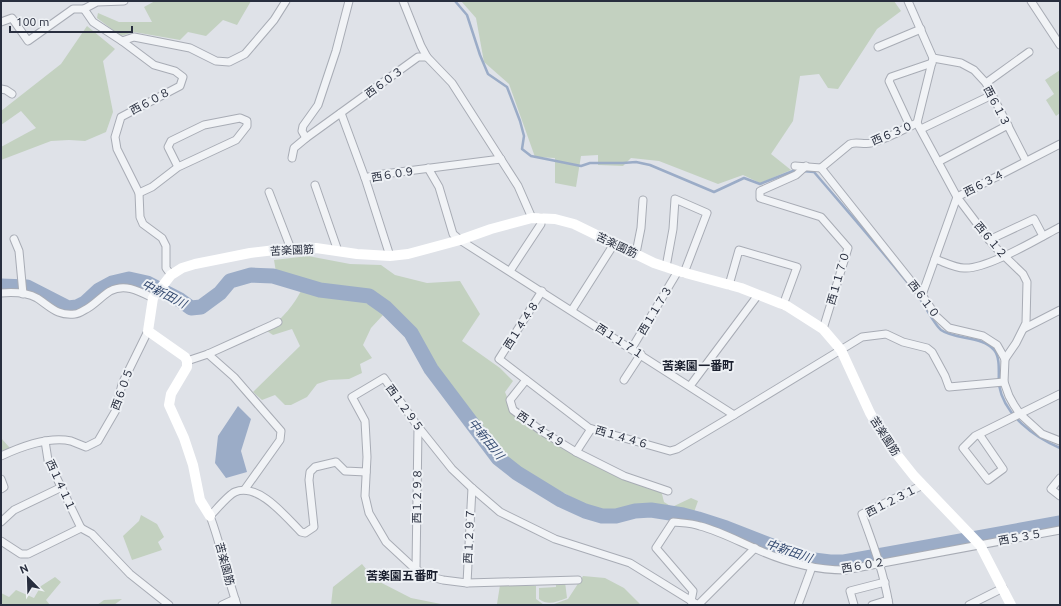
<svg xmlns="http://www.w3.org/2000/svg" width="1061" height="606" viewBox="0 0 1061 606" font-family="Ubuntu,'Noto Sans JP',sans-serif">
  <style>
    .green { fill: #c3d1c0 }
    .water { fill: #9bacc7 }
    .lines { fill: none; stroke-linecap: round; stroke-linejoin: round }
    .stream { stroke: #9bacc7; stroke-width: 2.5 }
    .river { stroke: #9bacc7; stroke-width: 15 }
    .street-casing { stroke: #a8acb5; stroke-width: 9 }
    .street { stroke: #f1f3f6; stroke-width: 7 }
    .secondary { stroke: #fff; stroke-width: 10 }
    .labels { text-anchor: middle; stroke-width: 4; stroke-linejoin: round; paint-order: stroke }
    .street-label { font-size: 11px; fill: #282e3e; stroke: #eef1f5 }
    .water-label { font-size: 12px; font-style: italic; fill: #344a70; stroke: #eef1f5 }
    .neighbourhood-label { font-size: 12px; font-weight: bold; fill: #1b202f; stroke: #eef1f5 }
  </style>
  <rect width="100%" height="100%" fill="#dfe2e8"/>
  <g class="green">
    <polygon points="155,1 251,1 237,25 223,20 206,36 188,32 180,40 134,32 121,36 97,18 98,13 119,22 152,22 144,7"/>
    <polygon points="461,1 894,1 901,11 877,29 838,89 828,88 819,74 800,76 793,121 771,154 791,170 760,183 743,175 718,184 659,161 631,158 623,166 598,165 598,155 581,156 576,187 555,183 555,158 535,157 509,84 484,62 476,18"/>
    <polygon points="87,26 115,49 103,61 113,112 106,132 85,141 69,140 51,141 1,160 1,147 36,128 21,111 1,125 1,111 61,64"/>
    <polygon points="1060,70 1060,113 1056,116 1046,100 1054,94 1045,80"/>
    <path d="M308 256 350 264 381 265 395 275 427 283 460 281 480 314 462 341 500 368 513 381 505 392 513 412 542 434 661 490 664 502 672 507 691 498 698 501 693 515C675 511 655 504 636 506 622 506 615 514 599 512L525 472 499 451 466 410 431 379 418 360 412 327 378 299 371 305 383 315 371 328 363 345 372 358 360 364 362 373 349 379 329 380 317 384 307 397 291 405H285L275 395 262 400 253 392 300 346 292 329 273 335 267 331C284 316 293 307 303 287L276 272 274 260Z"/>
    <polygon points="1,438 10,448 1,451"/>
    <polygon points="141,515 157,524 164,537 158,542 162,550 132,560 123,536 139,521"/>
    <polygon points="362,564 374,579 411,598 446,605 331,605 333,587"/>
    <polygon points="583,576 605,578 624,588 641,605 469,605 497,604 500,585 536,586 536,599 544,605 554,604 568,599"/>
    <polygon points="55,577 61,582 46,600 50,605 1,605 1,593 9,597 16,590 34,598 41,586"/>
    <path d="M556 582H565L567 598C556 602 548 606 539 599V588L556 587Z"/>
    <polygon points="122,599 114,605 97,605 104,600"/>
  </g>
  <polygon class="water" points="238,406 251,419 241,451 247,472 226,478 215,463 218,436"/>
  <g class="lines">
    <g class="stream">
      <polyline points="455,1 467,15 480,55 488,74 507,87 520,121 524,136 522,149 531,156 581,166 590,163 623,163 636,162 650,165 714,192 744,178 760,184 793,171 797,171"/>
      <path d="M802 171 814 172C849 213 886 255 919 297 925 306 934 324 941 330 955 340 983 336 994 350 1001 358 998 375 999 385 1004 415 1034 437 1060 448"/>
    </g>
    <polyline class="river" points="1,286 27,287 68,308 77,307 85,303 99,290 112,283 129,279 147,283 180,300 191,308 201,307 220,293 230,281 251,275 273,276 320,290 369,296 386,308 411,333 431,369 498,458 517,473 561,500 585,511 602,516 616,516 635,511 651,510 683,515 698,519 726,528 806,559 830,562 844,562 1060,523"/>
    <defs>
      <g id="street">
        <polyline points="124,1 97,2 84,9 93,22 122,41 134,37 190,48 216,61 229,62 245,54 274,20 286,1"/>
        <polyline points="349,1 336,51 318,105 303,126 302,131 306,138 418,57 427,57 452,83 518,186 532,218"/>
        <polyline points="403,1 421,46 427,57"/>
        <polyline points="1031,1 1060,45"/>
        <polyline points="1,22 12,18 28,41 73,9 84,9"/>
        <polyline points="122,41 154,65 175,71 183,77 180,86 121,117 115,137 117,149 139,193 140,217 143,224 162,238 166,246 166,268 171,275"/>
        <polyline points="878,47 921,29"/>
        <polyline points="933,58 961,63 974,70 986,83 1026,161"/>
        <polyline points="986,83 1029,52"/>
        <polyline points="1,89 6,90 12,94"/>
        <polyline points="341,113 365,178"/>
        <polyline points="917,123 957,197 994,246 1023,274 1027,282 1026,323 1016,343 1005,359"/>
        <polyline points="910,126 889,81 891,77 932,63"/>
        <polyline points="921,129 992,95"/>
        <polyline points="292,158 294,148 306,138"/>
        <polyline points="938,162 1008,125"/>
        <path d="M795 166 821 168 850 144C856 141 864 145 871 143 887 139 902 130 917 123L933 58 908 1"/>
        <polyline points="806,166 796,175 760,191 760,198 821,217 848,248 823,329"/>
        <polyline points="428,168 439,187 453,234 460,240 734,415 862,337 886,334 903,342 927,348 932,352 945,376 949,387 1004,382"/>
        <polyline points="821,168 922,295 936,316 949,328 983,336 997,345 1005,359 1004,382 1009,396 1014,405 1020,414 1042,434 1060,441"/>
        <polyline points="315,185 338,251"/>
        <polyline points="269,192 291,249"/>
        <polyline points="139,193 152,187 178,167 236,140 247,126 247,121 240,118 204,125 171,141 168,147 178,167"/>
        <polyline points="14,239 19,251 23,294"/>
        <polyline points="989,240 1034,219 1043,236"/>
        <polyline points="636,253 641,228 643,200"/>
        <polyline points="390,256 365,178 376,175 501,159"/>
        <path d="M935 259C944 262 955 268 964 268 986 270 1039 238 1060 227"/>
        <polyline points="666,267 673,229 675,199 707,213 684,273"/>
        <polyline points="510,271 541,224 541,218"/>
        <polyline points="729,285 739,250 797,267 783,305"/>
        <polyline points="542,291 499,359 589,428 670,451 677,449 734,415"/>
        <path d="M1 293C13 292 26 292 37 298 51 307 57 316 75 314 79 314 84 310 88 308 96 303 102 296 110 291 125 283 139 291 153 298"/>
        <polyline points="922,295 957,197 1060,144"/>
        <polyline points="572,310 614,244"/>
        <polyline points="1025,328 1060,310"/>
        <polyline points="632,348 678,271"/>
        <polyline points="208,354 234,377 281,431 280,440 245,489"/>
        <polyline points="187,361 208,354 272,325 278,322"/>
        <polyline points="526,380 510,400 513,410 543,432 576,452 591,429"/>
        <polyline points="624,380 641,354"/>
        <polyline points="690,386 758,295"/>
        <polyline points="979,434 1003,469 988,480 963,448 975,436 1060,394"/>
        <polyline points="45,441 48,460 81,528"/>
        <polyline points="576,452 624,476 668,491"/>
        <path d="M1 456C20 447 50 436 71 441 76 443 81 445 86 447L98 441 116 410 122 384 148 331"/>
        <polyline points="1060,478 1051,489 1060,496"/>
        <polyline points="1,479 4,487 1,489"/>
        <polyline points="1,522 14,510 62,487"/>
        <polyline points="81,528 92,534 130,574 169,605"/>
        <polyline points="1,541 21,554 28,554 81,528"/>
        <polyline points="416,569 418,428 417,426"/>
        <polyline points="578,580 467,583 443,580 427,576 414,568 386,542 369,513 365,496 367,457 365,421 352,397 384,378 416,424 452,469 472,488 500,512 555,539 630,563 698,605"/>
        <polyline points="467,583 472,488"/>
        <path d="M691 601 693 591 656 548 673 522C682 523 692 523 700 526 719 531 736 540 754 548 782 561 814 570 845 570L1060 530"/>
        <polyline points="222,605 235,599"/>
        <path d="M237 605C227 576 221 545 210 516 216 510 228 495 235 492 258 482 286 517 301 532L305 533 314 527 309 480 310 472 315 467 336 462 345 471 366 472"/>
        <polyline points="698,605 755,548"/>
        <polyline points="798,605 812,567"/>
        <polyline points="854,605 850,591 885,582"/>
        <polyline points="872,605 888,600"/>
        <path d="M889 605C884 573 873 544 862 514L923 485"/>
        <polyline points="969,605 1003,588"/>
      </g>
    </defs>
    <use href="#street" class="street-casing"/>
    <use href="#street" class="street"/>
    <polyline class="secondary" points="210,516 200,500 193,465 184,438 169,405 171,394 187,367 187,361 185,357 148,331 153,298 171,275 182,268 195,264 250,253 284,249 316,248 357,254 390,256 408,254 460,240 491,229 532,218 555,219 574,224 654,263 678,271 741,288 787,306 823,329 841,350 870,413 887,442 914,476 980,545 1011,605"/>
  </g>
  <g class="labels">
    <g class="street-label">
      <text transform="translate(384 82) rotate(-36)" y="4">西６０３</text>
      <text transform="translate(150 101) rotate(-28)" y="4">西６０８</text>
      <text transform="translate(997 106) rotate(62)" y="4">西６１３</text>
      <text transform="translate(892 133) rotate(-23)" y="4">西６３０</text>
      <text transform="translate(393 174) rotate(-9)" y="4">西６０９</text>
      <text transform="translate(984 183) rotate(-27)" y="4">西６３４</text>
      <text transform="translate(991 240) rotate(50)" y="4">西６１２</text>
      <text transform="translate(617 245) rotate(25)" y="4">苦楽園筋</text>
      <text transform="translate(292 250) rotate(-3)" y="4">苦楽園筋</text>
      <text transform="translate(838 278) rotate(-74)" y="4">西１１７０</text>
      <text transform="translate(924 299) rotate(53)" y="4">西６１０</text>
      <text transform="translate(655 310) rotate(-59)" y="4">西１１７３</text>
      <text transform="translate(521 325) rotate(-57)" y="4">西１４４８</text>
      <text transform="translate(620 341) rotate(33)" y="4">西１１７１</text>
      <text transform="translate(122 389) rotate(-70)" y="4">西６０５</text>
      <text transform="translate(405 408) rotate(54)" y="4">西１２９５</text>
      <text transform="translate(541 429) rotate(34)" y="4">西１４４９</text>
      <text transform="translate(885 436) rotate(57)" y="4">苦楽園筋</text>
      <text transform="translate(622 437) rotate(16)" y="4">西１４４６</text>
      <text transform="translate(61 485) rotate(65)" y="4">西１４１１</text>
      <text transform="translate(417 496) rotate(-89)" y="4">西１２９８</text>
      <text transform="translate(891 501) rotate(-27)" y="4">西１２３１</text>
      <text transform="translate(469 536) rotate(-87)" y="4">西１２９７</text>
      <text transform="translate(1020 537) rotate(-10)" y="4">西５３５</text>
      <text transform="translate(225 564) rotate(75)" y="4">苦楽園筋</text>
      <text transform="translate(863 565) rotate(-9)" y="4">西６０２</text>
    </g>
    <g class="water-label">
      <text transform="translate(164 294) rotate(27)" y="4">中新田川</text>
      <text transform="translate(486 439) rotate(51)" y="4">中新田川</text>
      <text transform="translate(789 551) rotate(19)" y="4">中新田川</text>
    </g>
    <g class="neighbourhood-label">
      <text x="698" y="370">苦楽園一番町</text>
      <text x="402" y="580">苦楽園五番町</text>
    </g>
  </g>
  <rect width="1061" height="606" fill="none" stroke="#282e3e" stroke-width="4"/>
  <g transform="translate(28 578) rotate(337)" stroke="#eef1f5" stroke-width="3" paint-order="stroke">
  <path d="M0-3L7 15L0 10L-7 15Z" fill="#282e3e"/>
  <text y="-6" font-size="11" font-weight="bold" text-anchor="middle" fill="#282e3e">N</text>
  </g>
  <path d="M10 26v6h122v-6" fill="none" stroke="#282e3e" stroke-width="2"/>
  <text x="16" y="26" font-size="12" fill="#282e3e" stroke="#eef1f5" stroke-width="3" paint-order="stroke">100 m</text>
</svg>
